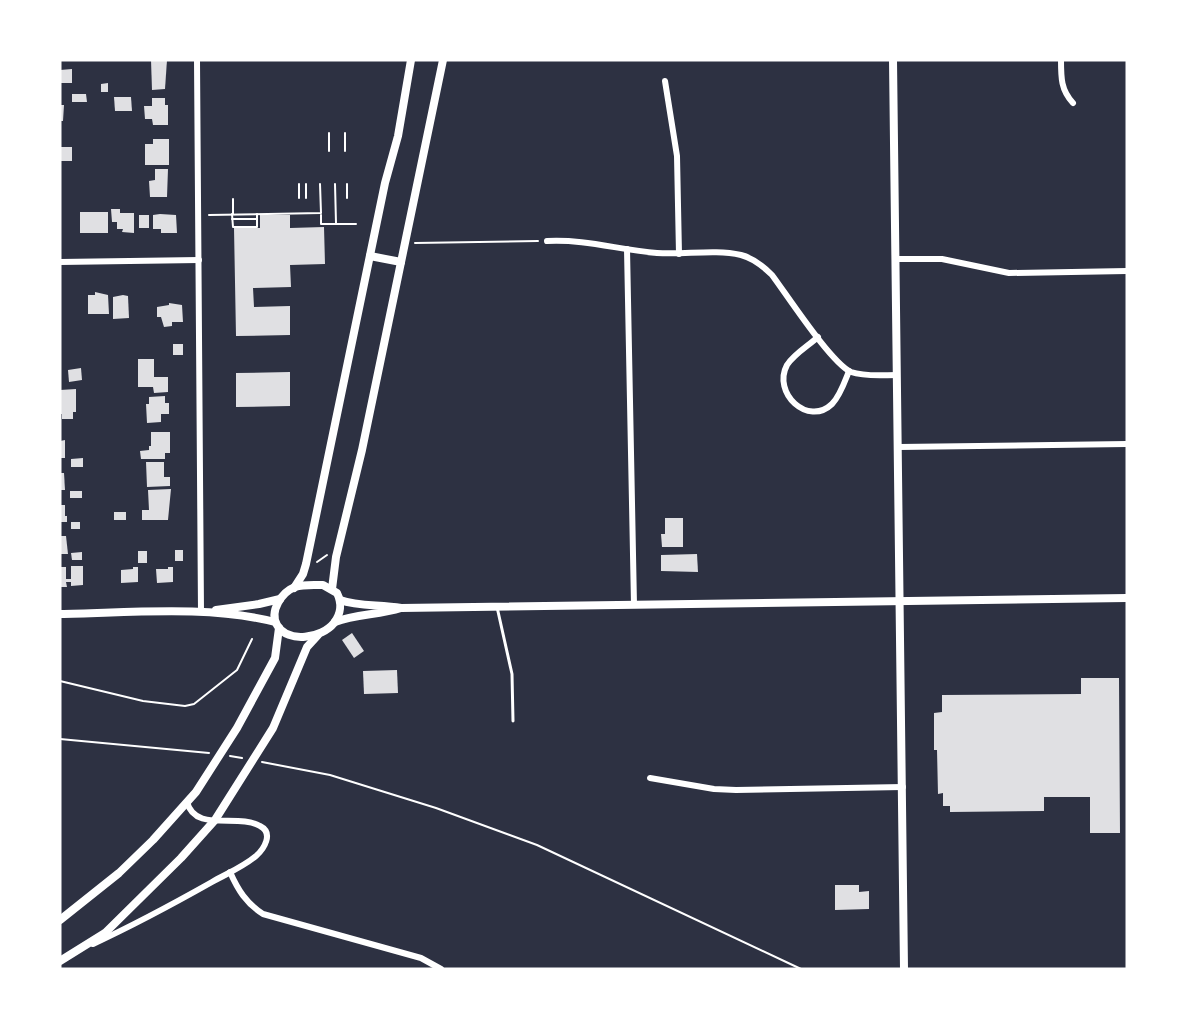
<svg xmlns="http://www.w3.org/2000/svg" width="1187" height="1029" viewBox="0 0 1187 1029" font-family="'Fira Sans',sans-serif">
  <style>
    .building { fill: #e0e0e3 }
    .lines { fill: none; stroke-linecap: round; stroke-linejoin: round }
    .path { stroke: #fff; stroke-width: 2 }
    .service { stroke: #fff; stroke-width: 3 }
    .minor { stroke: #fff; stroke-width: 6 }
    .tertiary { stroke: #fff; stroke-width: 8 }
    .secondary { stroke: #fff; stroke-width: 8 }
  </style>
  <rect width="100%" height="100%" fill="#2d3142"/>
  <g class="building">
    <polygon points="151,60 167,60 165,89 152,90"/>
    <polygon points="72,69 72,83 60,83 60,70"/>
    <polygon points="108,83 108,92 101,92 101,84"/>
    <polygon points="72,94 86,94 87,102 72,102"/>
    <polygon points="114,97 131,97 132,111 115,111"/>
    <polygon points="152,98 165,98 165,105 168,105 168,125 153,125 152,119 145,119 144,106 152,106"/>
    <polygon points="60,105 64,105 63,121 60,121"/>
    <polygon points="153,139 169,139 169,165 145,165 145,144 153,144"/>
    <rect x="60" y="147" width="12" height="14"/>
    <polygon points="155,169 168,169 167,197 150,197 149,181 155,180"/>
    <polygon points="111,209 120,209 120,213 134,213 134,233 122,232 123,229 117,229 117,222 112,222"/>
    <rect x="80" y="212" width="28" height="21"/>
    <polygon points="160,214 176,215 177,233 161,233 161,229 153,229 153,215"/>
    <rect x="139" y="215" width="10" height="13"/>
    <polygon points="260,215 290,215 290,228 324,227 325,264 290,265 291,287 253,288 254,307 290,306 290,335 236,336 234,228 260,228"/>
    <polygon points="95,292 108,295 109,314 88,314 88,295 95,295"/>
    <polygon points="123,295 128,296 129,318 113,319 113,297"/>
    <polygon points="169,303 182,305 183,322 172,322 172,326 164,327 161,317 157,317 157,307 169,305"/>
    <rect x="173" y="344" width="10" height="11"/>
    <polygon points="138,359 154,359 154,377 168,377 168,392 154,393 153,387 138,387"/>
    <polygon points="81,368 82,380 69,382 68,370"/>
    <polygon points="290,372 290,406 236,407 236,373"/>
    <polygon points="76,389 76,412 73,412 73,419 62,419 62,414 60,414 60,390"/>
    <polygon points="165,396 165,403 169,403 169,414 161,414 161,422 147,423 146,404 149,404 149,397"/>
    <polygon points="151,432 170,432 170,453 165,453 165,459 141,459 140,451 149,450 149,446 151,446"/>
    <polygon points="65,440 65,458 60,458 60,441"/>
    <polygon points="83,458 83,467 71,467 71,459"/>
    <polygon points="146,462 164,462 164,477 170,477 170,486 147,487"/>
    <polygon points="60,473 64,473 65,490 60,490"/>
    <polygon points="171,489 168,520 142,520 142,510 149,510 148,490"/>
    <rect x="70" y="491" width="12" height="7"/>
    <polygon points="60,505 65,505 65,516 67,516 67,522 60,522"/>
    <rect x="114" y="512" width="12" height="8"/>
    <polygon points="665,518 683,518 683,547 662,547 661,534 665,534"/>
    <rect x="71" y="522" width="9" height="7"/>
    <polygon points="60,536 66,536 68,554 60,554"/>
    <rect x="175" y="550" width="8" height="11"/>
    <rect x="138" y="551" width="9" height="12"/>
    <polygon points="82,552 82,560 72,560 71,553"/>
    <polygon points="697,554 698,572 661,571 661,555"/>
    <polygon points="71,566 83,566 83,585 71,586 71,582 66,582 67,587 60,587 60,567 66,567 66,579 71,579"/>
    <polygon points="133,567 138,567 138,582 121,583 121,570 133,569"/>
    <polygon points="168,567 173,567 173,582 157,583 156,569 168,569"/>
    <polygon points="352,633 364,651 354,658 342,640"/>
    <polygon points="397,670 398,693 364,694 363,671"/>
    <polygon points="1081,678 1119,678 1120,833 1090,833 1090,797 1044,797 1044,811 950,812 950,806 943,806 943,793 938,794 937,750 934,750 934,713 942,712 942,695 1081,694"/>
    <polygon points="835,885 859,885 859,892 869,891 869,909 835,910"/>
  </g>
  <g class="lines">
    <g class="path">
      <polyline points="329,133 329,151"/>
      <polyline points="345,133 345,151"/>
      <polyline points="299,184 299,198"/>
      <polyline points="306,184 306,198"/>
      <polyline points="335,184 336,223"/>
      <polyline points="347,184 347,198"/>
      <polyline points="233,199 233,214"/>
      <polyline points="232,214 233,227 257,227 257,214"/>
      <polyline points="209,215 321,213 320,184"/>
      <polyline points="321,215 321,224 356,224"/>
      <polyline points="232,219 257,219"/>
      <polyline points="415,243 538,241"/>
      <polyline points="317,562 327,555"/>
      <polyline points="60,681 143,701 185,706 194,704 237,670 252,639"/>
      <polyline points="60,739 209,753"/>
      <polyline points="230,756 242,758"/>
      <polyline points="262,762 330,775 436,808 537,845 801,969"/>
    </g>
    <polyline class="service" points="497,607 512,674 513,721"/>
    <g class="minor">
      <polyline points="197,60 201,612"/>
      <path d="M1061 60C1061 78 1061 90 1073 103"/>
      <polyline points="665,81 677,156 679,254"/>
      <path d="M547 241C586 239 619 250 657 253 685 255 714 249 741 255 753 258 763 266 772 275 787 295 831 363 851 372 865 377 883 375 897 375"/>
      <polyline points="627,249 634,605"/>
      <polyline points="896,259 942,259 1009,273 1127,271"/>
      <polyline points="60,262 199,260"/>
      <path d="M818 337C808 346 794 354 787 365 772 393 808 427 832 404 840 396 845 381 849 371"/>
      <polyline points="899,447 1127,444"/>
      <polyline points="650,778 714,789 736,790 903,787"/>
      <path d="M230 872C238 890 246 903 263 914L421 958 441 969"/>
      <path d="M93 944C134 925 173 904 212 882 226 874 243 867 256 856 264 849 274 833 260 826 238 813 195 833 187 802"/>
    </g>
    <polyline class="tertiary" points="893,60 904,969"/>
    <g class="secondary">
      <polyline points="370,256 401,262"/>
      <path d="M314 585H323L337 593C342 603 341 614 334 623 322 638 288 644 277 625 269 611 282 592 295 587 301 585 308 585 314 585Z"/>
      <polyline points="294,588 303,574 306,564 385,183 398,136 411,60"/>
      <polyline points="332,589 336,557 362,450 443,60"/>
      <path d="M340 600C359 607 381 604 401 608L1127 598"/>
      <polyline points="216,610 259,604 280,599"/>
      <path d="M60 614C128 613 210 605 275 622"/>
      <path d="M335 622C356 614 379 615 401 608"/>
      <polyline points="60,920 119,873 153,840 196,792 237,728 275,658 279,628"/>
      <polyline points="60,961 105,933 181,858 215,820 273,728 307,647 318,635"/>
    </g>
  </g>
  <rect width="1187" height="1029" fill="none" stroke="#ffffff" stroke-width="123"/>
</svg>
